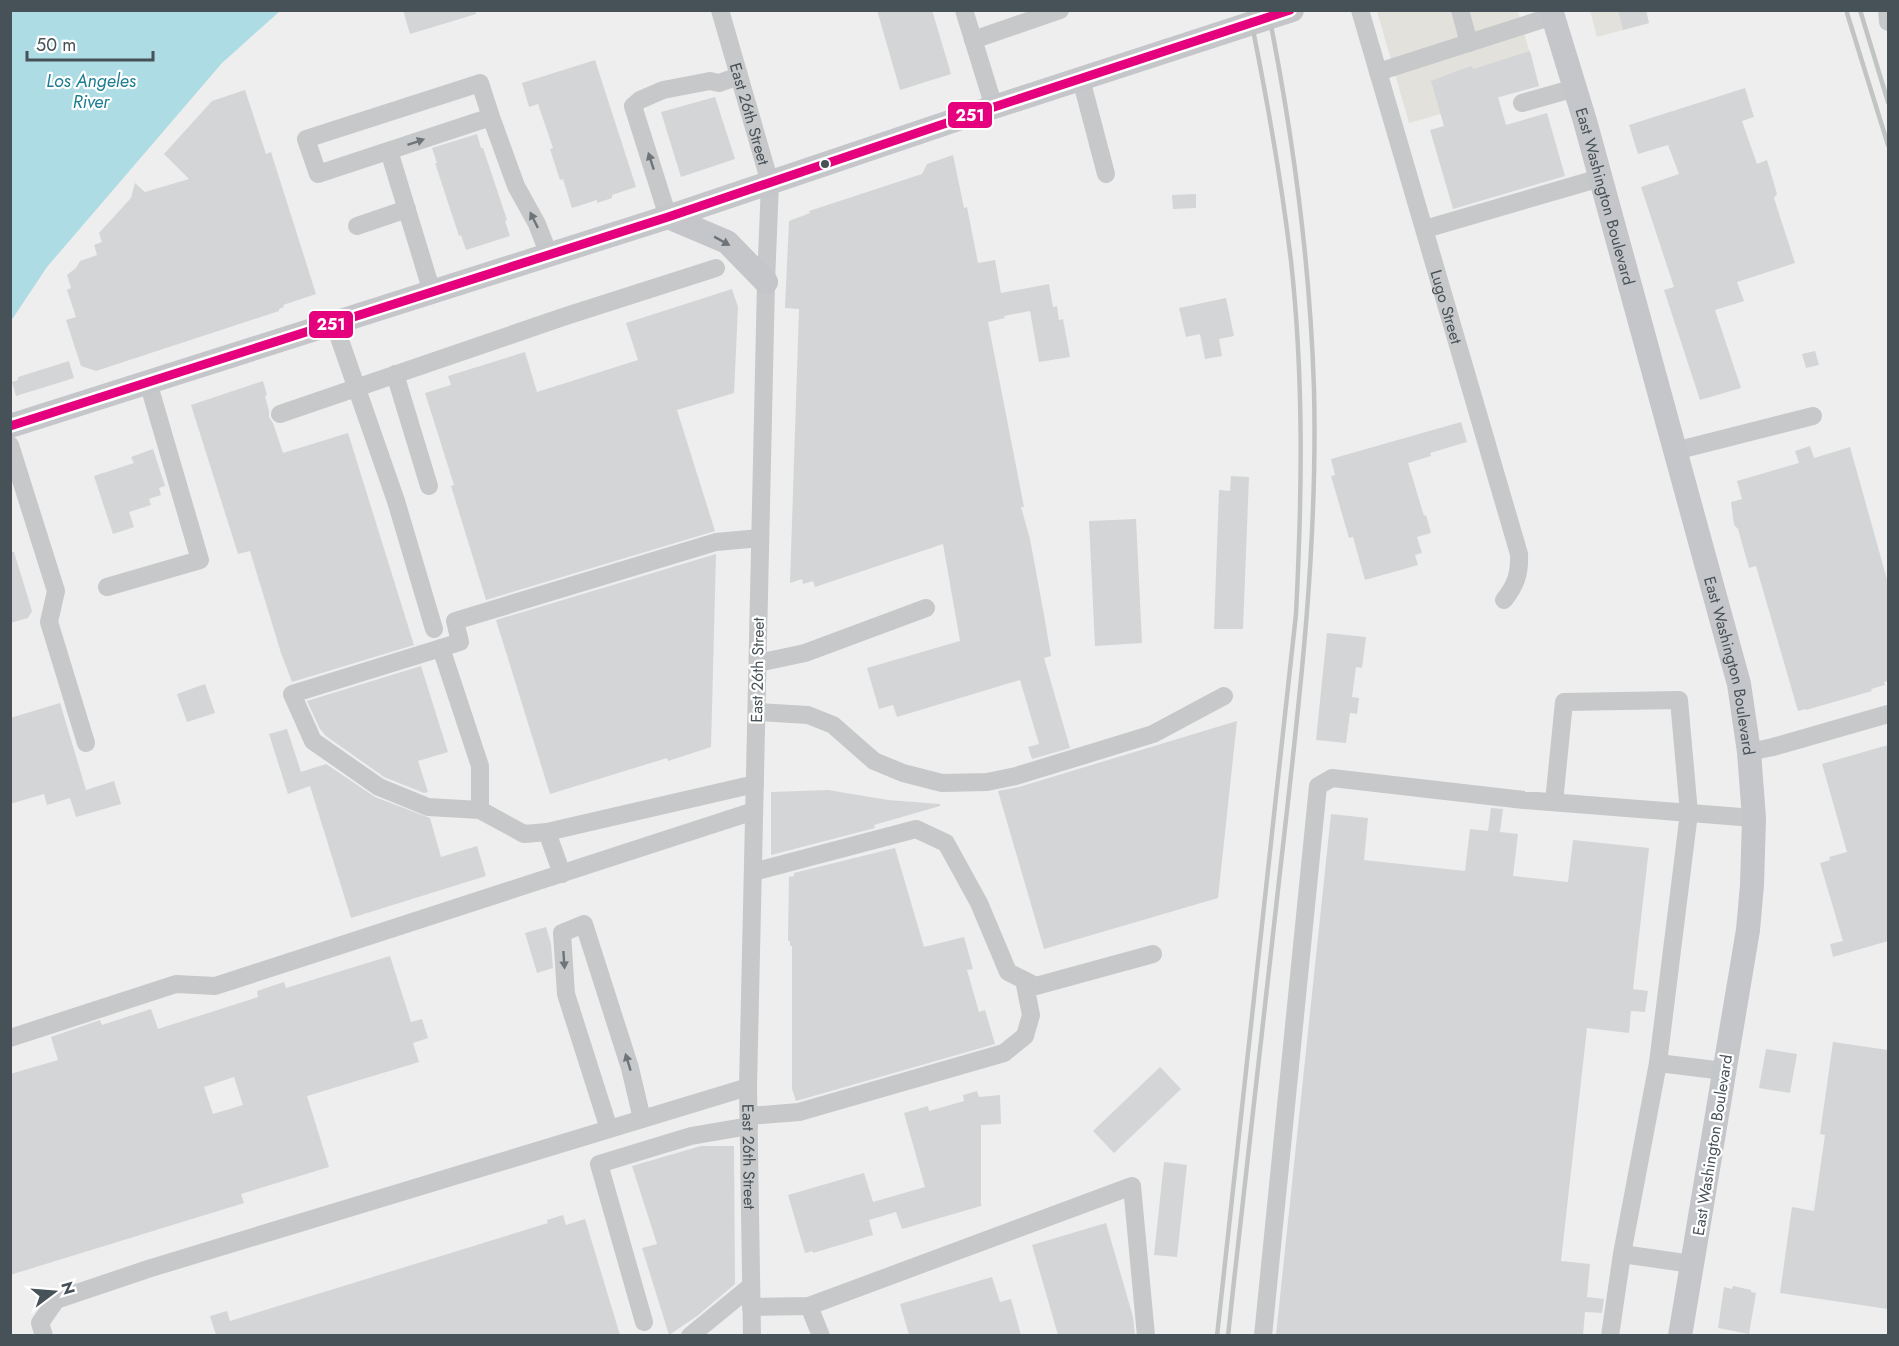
<svg xmlns="http://www.w3.org/2000/svg" width="1899" height="1346" viewBox="0 0 1899 1346" font-family="Jost,sans-serif">
  <style>
    .commercial { fill: #e3e1db }
    .water { fill: #addce5 }
    .building { fill: #d4d5d6; fill-rule: evenodd }
    .lines { fill: none; stroke-linecap: round; stroke-linejoin: round }
    .minor { stroke: #c6c8c9; stroke-width: 18 }
    .major { stroke: #c4c6c9; stroke-width: 24 }
    .rail { stroke: #c2c4c4; stroke-width: 4.5 }
    .bus-1-casing { stroke: #fff; stroke-width: 14 }
    .bus-1 { stroke: #e5007d; stroke-width: 9 }
    .oneway { fill: #6d757a }
    .oneway2 { fill: #6c747a }
    .bus-dot { fill: #475158; stroke: #fff; stroke-width: 2 }
    .labels { text-anchor: middle; stroke-width: 4.5; stroke-linejoin: round; paint-order: stroke }
    .street-label { font-size: 16px; fill: #475158; stroke: #fff }
    .water-label { font-size: 18px; font-style: italic; fill: #1b7d90; stroke: #fff }
    .line-badge { stroke: #fff; stroke-width: 2 }
    .badge-label { font-size: 16px; text-anchor: middle; font-weight: bold; fill: #fff }
  </style>
  <rect width="100%" height="100%" fill="#eee"/>
  <g class="commercial">
    <polygon points="1377,11 1518,11 1539,86 1409,123"/>
    <polygon points="1590,11 1646,11 1649,23 1597,37"/>
  </g>
  <polygon class="water" points="11,10 280,11 222,63 47,267 11,321"/>
  <g class="building">
    <polygon points="403,10 476,10 476,14 410,34"/>
    <polygon points="877,10 932,10 951,74 900,90"/>
    <polygon points="1618,10 1646,10 1649,23 1623,30"/>
    <polygon points="1530,51 1539,86 1498,97 1506,125 1547,113 1565,176 1453,209 1430,130 1444,126 1431,81 1459,70 1472,66 1473,69"/>
    <polygon points="595,60 636,187 612,195 612,198 597,203 597,200 572,208 563,179 560,180 550,149 553,148 538,104 529,107 522,83"/>
    <polygon points="1745,88 1754,117 1742,121 1757,164 1767,160 1777,194 1774,198 1795,263 1737,282 1744,301 1715,310 1741,388 1700,400 1664,290 1674,287 1641,187 1679,174 1668,145 1638,154 1629,125"/>
    <polygon points="245,90 266,154 271,152 316,294 283,305 284,307 279,309 279,311 96,371 81,366 66,320 76,317 67,290 71,288 67,275 76,268 80,261 97,255 94,245 102,242 99,233 131,198 135,183 145,192 189,179 164,154 212,101"/>
    <polygon points="715,97 735,159 681,177 661,112"/>
    <polygon points="477,134 481,148 483,148 507,220 505,221 510,236 466,250 461,235 459,236 435,163 437,163 432,148"/>
    <polygon points="953,155 964,208 967,207 978,263 995,260 1001,293 1049,284 1053,307 1057,306 1059,320 1063,319 1070,357 1039,362 1030,311 1004,316 1005,318 988,322 1024,507 1021,507 1030,539 1044,615 1051,656 1044,658 1070,748 1032,759 1028,747 1039,744 1020,680 897,717 893,705 879,709 867,668 960,641 943,544 815,587 813,581 803,584 802,579 790,583 799,309 785,308 789,221 810,213 809,211 922,174 927,164"/>
    <polygon points="1196,194 1196,208 1173,209 1172,195"/>
    <polygon points="732,289 738,307 734,393 677,410 715,531 486,600 451,486 454,485 425,393 451,385 448,376 525,352 537,392 638,360 626,323"/>
    <polygon points="1226,298 1234,336 1219,339 1222,356 1205,359 1200,334 1186,337 1179,308"/>
    <polygon points="1815,351 1819,365 1806,368 1802,354"/>
    <polygon points="69,361 74,378 16,396 12,382 18,380 18,377"/>
    <polygon points="263,381 267,395 265,396 269,411 269,417 273,423 283,453 348,433 414,645 292,682 281,653 250,551 238,554 191,405"/>
    <polygon points="1461,422 1467,442 1430,453 1431,456 1408,463 1424,516 1426,515 1431,533 1417,537 1422,553 1415,555 1418,565 1365,580 1353,537 1349,538 1331,476 1335,475 1331,459"/>
    <polygon points="1810,446 1814,458 1850,447 1888,583 1888,681 1884,682 1885,685 1871,689 1872,691 1806,710 1805,709 1798,711 1756,566 1749,568 1738,529 1734,525 1731,502 1742,499 1737,481 1799,463 1795,451"/>
    <polygon points="153,449 165,486 159,488 161,495 149,499 151,505 129,512 134,527 113,534 94,476 134,463 131,457"/>
    <polygon points="1231,476 1249,477 1243,629 1214,629 1219,490 1230,491"/>
    <polygon points="1136,519 1142,643 1095,646 1089,521"/>
    <polygon points="10,552 14,552 32,611 28,618 10,623"/>
    <polygon points="716,554 711,747 668,761 667,758 550,794 496,620"/>
    <polygon points="1327,633 1366,637 1362,668 1356,667 1352,697 1359,698 1357,714 1350,713 1346,743 1316,740"/>
    <polygon points="421,666 448,752 418,761 428,792 424,793 384,777 326,736 320,729 307,701"/>
    <polygon points="205,684 215,713 187,722 177,694"/>
    <polygon points="60,703 86,790 114,781 121,804 76,817 70,798 47,805 44,794 10,804 10,718"/>
    <polygon points="1237,721 1218,898 1044,949 998,791 1019,787"/>
    <polygon points="287,729 301,772 326,764 375,797 430,818 441,857 477,846 486,876 351,918 310,786 288,794 269,734"/>
    <polygon points="1888,745 1888,941 1833,957 1830,944 1843,941 1820,863 1830,860 1829,857 1847,852 1822,764"/>
    <polygon points="828,790 888,800 940,804 940,806 874,825 875,828 771,855 771,792"/>
    <polygon points="1491,808 1503,809 1500,832 1518,834 1513,876 1568,882 1573,840 1649,848 1633,989 1648,991 1645,1012 1631,1011 1629,1033 1587,1028 1561,1261 1590,1264 1587,1297 1604,1299 1602,1313 1585,1312 1583,1335 1276,1335 1331,814 1368,818 1364,860 1465,871 1470,829 1488,831"/>
    <polygon points="895,848 924,947 964,937 973,969 967,970 979,1012 985,1010 995,1044 796,1101 792,1089 792,946 790,946 790,941 788,941 789,877 794,876 794,873"/>
    <polygon points="546,927 551,944 553,968 537,973 525,933"/>
    <path d="M390 956 411 1022 422 1019 428 1038 413 1043 419 1062 307 1096 329 1167 241 1194 244 1203 10 1275V1074L58 1060 51 1037 100 1020 102 1025 151 1009 158 1029 258 997 257 991 284 982 286 988ZM234 1077 243 1105 213 1114 204 1087Z"/>
    <polygon points="1833,1042 1888,1050 1888,1309 1780,1293 1792,1207 1814,1211 1825,1135 1820,1134"/>
    <polygon points="1766,1049 1797,1054 1790,1093 1759,1088"/>
    <polygon points="1160,1067 1181,1089 1114,1153 1093,1131"/>
    <polygon points="977,1091 979,1097 1000,1095 1001,1124 981,1125 981,1206 902,1229 896,1212 869,1220 873,1235 813,1253 813,1251 805,1253 788,1195 864,1173 873,1202 925,1187 904,1113 928,1106 929,1111 964,1101 963,1095"/>
    <polygon points="701,1146 734,1146 735,1284 697,1316 669,1335 642,1248 657,1244 632,1166"/>
    <polygon points="1164,1162 1187,1165 1177,1257 1154,1255"/>
    <polygon points="563,1215 566,1225 585,1219 620,1335 216,1335 210,1316 227,1311 230,1321 548,1223 547,1220"/>
    <polygon points="1106,1223 1133,1317 1135,1335 1058,1335 1032,1245"/>
    <polygon points="992,1277 1000,1302 1011,1299 1021,1335 909,1335 900,1304"/>
    <polygon points="1733,1286 1751,1290 1751,1292 1756,1293 1749,1334 1718,1328 1724,1287 1732,1289"/>
  </g>
  <g class="lines">
    <g class="minor">
      <path id="s1" d="M720 10 770 183 766 282 748 1087 752 1336"/>
      <polyline points="964,10 994,107"/>
      <path id="s2" d="M1360 10 1519 554C1520 573 1516 585 1504 600"/>
      <polyline points="1460,10 1469,43"/>
      <polyline points="1887,10 1888,22"/>
      <polyline points="973,40 1060,10"/>
      <polyline points="1378,72 1553,16"/>
      <polyline points="1081,79 1106,174"/>
      <polyline points="1522,103 1575,88"/>
      <polyline points="491,117 318,174 306,139 480,83 491,117 516,186 537,224 549,255"/>
      <polyline points="389,151 432,292"/>
      <polyline points="668,217 633,106 640,100 663,90 710,81 719,83 739,76"/>
      <polyline points="357,226 407,209"/>
      <polyline points="1425,229 1600,178"/>
      <polyline points="334,323 396,501 434,629"/>
      <polyline points="395,374 429,486"/>
      <polyline points="280,414 566,316 716,268"/>
      <polyline points="10,445 56,591 49,622 86,743"/>
      <polyline points="1675,451 1813,416"/>
      <polyline points="107,587 200,560 148,382"/>
      <polyline points="441,648 460,642 455,621 716,542 760,538"/>
      <polyline points="758,663 805,653 926,608"/>
      <polyline points="757,712 808,715 833,725 874,761 903,773 942,783 987,782 1016,776 1153,734 1224,696"/>
      <polyline points="1749,752 1773,747 1888,714"/>
      <polyline points="1554,802 1564,702 1679,700 1689,813 1658,1063 1622,1254 1610,1336"/>
      <polyline points="480,810 480,766 441,648 292,694 313,741 379,787 428,807 480,810 524,834 547,832 562,874"/>
      <polyline points="547,832 755,784"/>
      <polyline points="753,872 916,829 946,843 979,903 1008,972 1036,986 1153,954"/>
      <polyline points="10,1038 176,984 215,986 754,811"/>
      <polyline points="1658,1063 1724,1071"/>
      <polyline points="749,1116 799,1112 1004,1053 1025,1036 1031,1015 1024,980"/>
      <polyline points="609,1129 566,994 562,933 584,924 630,1068 642,1119"/>
      <polyline points="1622,1254 1692,1264"/>
      <polyline points="809,1306 821,1336"/>
      <polyline points="751,1307 809,1306 1132,1186 1146,1336"/>
      <polyline points="644,1322 599,1164 691,1136 749,1126"/>
      <polyline points="44,1336 40,1323 56,1300 151,1268 748,1087"/>
      <polyline points="690,1336 751,1286"/>
      <polyline points="1263,1336 1318,786 1332,778 1524,800 1754,818"/>
    </g>
    <g class="major">
      <path id="s3" d="M1551 10 1585 121 1739 684 1749 752 1754 818 1752 885 1748 930 1680 1336"/>
      <polyline points="668,217 727,242 766,282"/>
      <polyline points="10,426 668,217 994,107 1292,10"/>
    </g>
    <g class="rail">
      <polyline points="1860,10 1888,102"/>
      <polyline points="1847,13 1888,145"/>
      <path d="M1217 1336 1296 614C1302 496 1304 379 1291 261 1281 177 1266 93 1249 10"/>
      <path d="M1228 1336C1245 1178 1263 1020 1281 863 1299 706 1318 548 1314 389 1310 262 1293 135 1268 10"/>
    </g>
    <defs>
      <polyline id="bus-1" points="10,426 668,217 994,107 1290,10"/>
    </defs>
    <use href="#bus-1" class="bus-1-casing"/>
    <use href="#bus-1" class="bus-1"/>
  </g>
  <defs><path id="oneway-solid" d="M-6-.8H1V-3.2L6.5 0L1 3.2V.8H-6Z" transform="scale(1.5)"/></defs>
  <g class="oneway">
    <use href="#oneway-solid" transform="translate(416 142) rotate(-19)"/>
    <use href="#oneway-solid" transform="translate(651 161) rotate(-108)"/>
    <use href="#oneway-solid" transform="translate(534 220) rotate(-116)"/>
    <use href="#oneway-solid" transform="translate(564 960) rotate(86)"/>
    <use href="#oneway-solid" transform="translate(628 1062) rotate(-107)"/>
  </g>
  <use class="oneway2" href="#oneway-solid" transform="translate(722 241) rotate(29)"/>
  <circle class="bus-dot" cx="825" cy="164" r="5"/>
  <g class="labels">
    <g class="street-label">
      <text dy="6" stroke="none"><textPath href="#s1" startOffset="108">East 26th Street</textPath></text>
      <text dy="6" stroke="none"><textPath href="#s3" startOffset="194">East Washington Boulevard</textPath></text>
      <text dy="6" stroke="none"><textPath href="#s2" startOffset="309">Lugo Street</textPath></text>
      <text dy="6" stroke="none"><textPath href="#s3" startOffset="680">East Washington Boulevard</textPath></text>
      <text transform="translate(757 670) rotate(-89)" y="6">East 26th Street</text>
      <text transform="translate(1712 1145) rotate(-81)" y="6">East Washington Boulevard</text>
      <text dy="6" stroke="none"><textPath href="#s1" startOffset="1154">East 26th Street</textPath></text>
    </g>
    <g class="water-label">
      <text x="91" y="87">Los Angeles<tspan x="91" dy="21">River</tspan></text>
    </g>
  </g>
  <g class="line-badge">
    <rect x="947" y="101" width="46" height="28" rx="6" fill="#e5007d"/>
    <rect x="308" y="310" width="46" height="29" rx="6" fill="#e5007d"/>
  </g>
  <g class="badge-label">
    <text x="970" y="121">251</text>
    <text x="331" y="330">251</text>
  </g>
  <rect width="1899" height="1346" fill="none" stroke="#475158" stroke-width="24"/>
  <g transform="translate(54 1292) rotate(74)" stroke="#ffffff" stroke-width="4.5" paint-order="stroke">
  <path d="M0-4.5L10 22L0 15L-10 22Z" fill="#475158"/>
  <text y="-9" font-size="16" font-weight="bold" text-anchor="middle" fill="#475158">N</text>
  </g>
  <path d="M27 51v9h126v-9" fill="none" stroke="#475158" stroke-width="3"/>
  <text x="36" y="51" font-size="18" fill="#475158" stroke="#ffffff" stroke-width="4.5" paint-order="stroke">50 m</text>
</svg>
